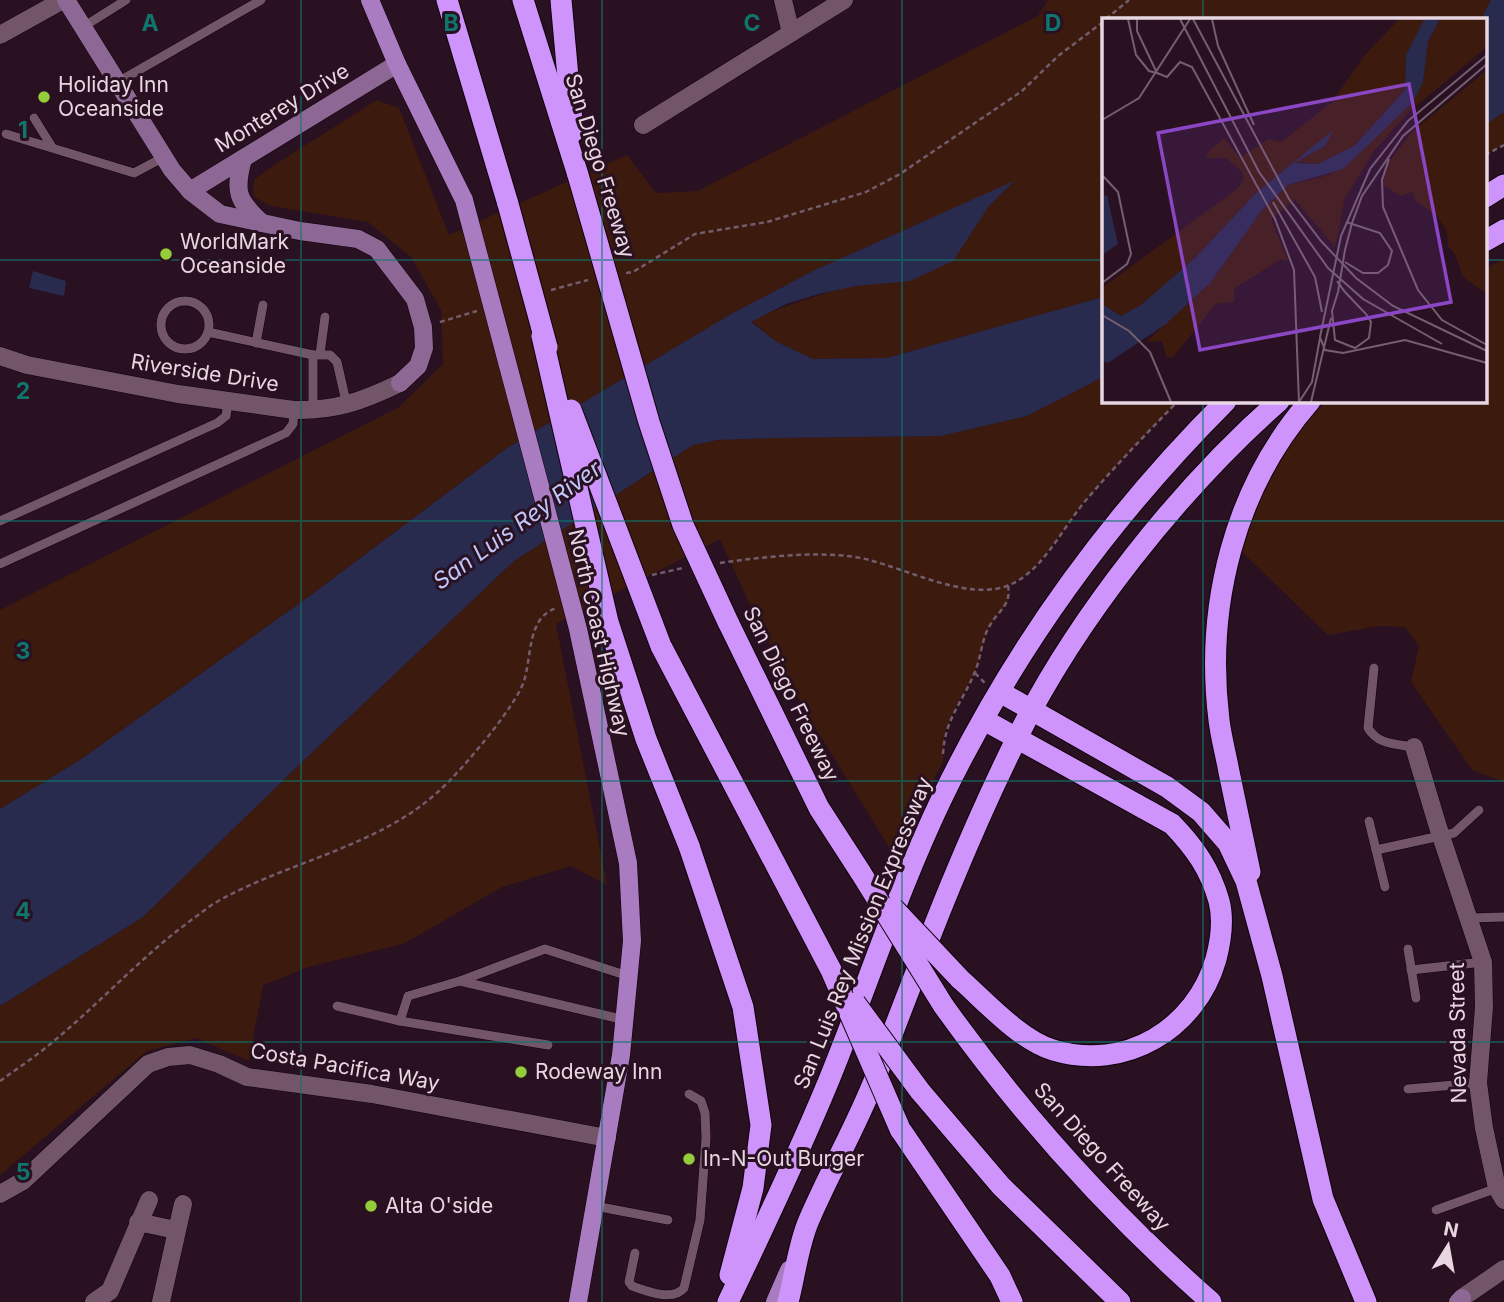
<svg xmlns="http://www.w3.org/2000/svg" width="1504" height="1302" viewBox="0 0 1504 1302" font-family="Inter,sans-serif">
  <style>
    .green { fill: #3d1a0e }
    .water { fill: #282b4e }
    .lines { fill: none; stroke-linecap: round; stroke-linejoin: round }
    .lane-casing { stroke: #10010b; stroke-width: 10 }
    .street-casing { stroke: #10010b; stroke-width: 19 }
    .secondary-casing { stroke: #10010b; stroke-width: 19 }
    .primary-casing { stroke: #10010b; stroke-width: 19 }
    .highway-casing { stroke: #10010b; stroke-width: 23 }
    .path { stroke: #735d6c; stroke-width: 2.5; stroke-dasharray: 5 3.5; stroke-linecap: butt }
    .lane { stroke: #725568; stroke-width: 9 }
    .street { stroke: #725568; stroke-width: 18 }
    .secondary { stroke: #8e6894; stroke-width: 18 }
    .primary { stroke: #a97bc0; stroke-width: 18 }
    .highway { stroke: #ce94fb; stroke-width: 21 }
    .primary-bridge-casing { stroke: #10010b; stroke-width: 19; stroke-linecap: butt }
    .highway-bridge-casing { stroke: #10010b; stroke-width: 23; stroke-linecap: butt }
    .primary-bridge { stroke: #a97bc0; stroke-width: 18 }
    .highway-bridge { stroke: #ce94fb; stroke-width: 21 }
    .grid { fill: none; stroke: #0f766e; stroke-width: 2; stroke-opacity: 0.55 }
    .poi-dot { fill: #95cc3b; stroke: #291122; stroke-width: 2.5 }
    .labels { text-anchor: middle; stroke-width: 6; stroke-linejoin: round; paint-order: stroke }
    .poi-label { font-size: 21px; fill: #e8d7e2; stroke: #291122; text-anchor: start }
    .street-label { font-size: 21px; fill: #e8d7e2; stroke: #291122 }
    .water-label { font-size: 23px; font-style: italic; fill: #bfc6fb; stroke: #291122 }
    .inset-road { fill: none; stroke: #75606f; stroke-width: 2 }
    .view { fill: #8b46c4; fill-opacity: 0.15; stroke: #8b46c4; stroke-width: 3.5 }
    .inset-edge { fill: none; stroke: #e8d7e2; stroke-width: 3.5 }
    .grid-label { font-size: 23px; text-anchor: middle; font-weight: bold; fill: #0f766e; stroke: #291122; stroke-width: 6; stroke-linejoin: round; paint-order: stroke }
  </style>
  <rect width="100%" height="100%" fill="#291122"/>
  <g class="green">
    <path d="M1048 0H1491L1481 19H1103V297L887 358 813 359 777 342 751 321C814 291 884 279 952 261L989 206 1012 183 815 270 731 314 507 448 307 598 80 760 0 809V610L399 407 443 364 441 310 411 257 368 222 270 206 253 196 254 180 271 167 377 100 399 108 449 235 627 155 656 193 698 191 1038 16Z"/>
    <polygon points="1504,112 1504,145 1485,155 1485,125"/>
    <polygon points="1504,259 1504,782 1472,770 1411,682 1419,646 1405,627 1379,626 1328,635 1240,550 1251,515 1290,437 1327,401 1485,401 1485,269"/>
    <path d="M1103 377V401H1178C1147 434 1114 466 1085 501 1063 527 1040 573 1008 585L1010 593 1007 604 989 627 975 673 955 708 944 735 943 762 894 855 805 711 755 616 720 539 556 624 607 885 571 866 502 887 403 944 312 966 263 985 249 1061 196 1038 147 1051 0 1175V1006L143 917 302 762 514 561 693 445 718 440 773 438 941 436 1027 416Z"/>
  </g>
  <g class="water">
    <polygon points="1491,0 1504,0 1504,112 1485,125 1485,19 1481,19"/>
    <polygon points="1014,181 989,206 953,261 910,281 856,286 819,294 786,304 751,322 777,342 813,359 887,358 1103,297 1103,377 1027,416 941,436 773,438 718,440 693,445 514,561 302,762 143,917 0,1006 0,809 80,760 307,598 507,448 731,314 815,270"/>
    <polygon points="33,271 66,281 64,296 29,288"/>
  </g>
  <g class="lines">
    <defs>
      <g id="lane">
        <polyline points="83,27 126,0"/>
        <polyline points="118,82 261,0"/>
        <polyline points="34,118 52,147"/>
        <polyline points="6,134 134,173 164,157"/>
        <circle cx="185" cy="325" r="24"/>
        <polyline points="208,332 313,355 330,355 337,362 347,406"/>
        <polyline points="256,343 263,305"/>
        <polyline points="320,354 325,317"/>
        <polyline points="313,410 313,355"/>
        <polyline points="0,521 217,423 226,416 228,402"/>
        <polyline points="0,564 286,433 293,424 294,410"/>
        <path d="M1374 668 1368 728C1378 745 1396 744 1414 747"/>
        <polyline points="1369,821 1385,887"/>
        <polyline points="1376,850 1454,833 1479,810"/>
        <polyline points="1470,918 1504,917"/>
        <polyline points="1408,949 1416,998"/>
        <polyline points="1411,970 1483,962"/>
        <polyline points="460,981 408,996 400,1021 548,1045"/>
        <polyline points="337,1006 400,1021"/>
        <polyline points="625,1020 460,981 545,949 628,976"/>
        <polyline points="1408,1089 1478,1083"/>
        <polyline points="595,1206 668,1220"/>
        <polyline points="1436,1210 1497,1188"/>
        <path d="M635 1253 629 1282 632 1286C647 1291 673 1302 684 1288L700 1220 706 1138 705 1113 701 1101 689 1094"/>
      </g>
      <g id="street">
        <polyline points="783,0 791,33"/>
        <polyline points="0,35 63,0"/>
        <polyline points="643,125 844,0"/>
        <path d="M0 356 27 365 178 394 294 410C335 411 363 401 400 383"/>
        <polyline points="1414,747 1438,827 1483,962 1484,1007 1478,1083 1484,1128 1497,1188 1504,1200"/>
        <polyline points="0,1194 23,1181 148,1064 168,1057 190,1055 219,1064 247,1077 372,1094 607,1138"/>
        <polyline points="138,1222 176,1230"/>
        <polyline points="1462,1298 1504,1269"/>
        <polyline points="94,1302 110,1291 149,1200"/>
        <polyline points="161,1302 183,1204"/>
      </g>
      <g id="secondary">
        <polyline points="66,0 172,170 190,191 220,214 300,231 358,239 377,249 415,299 423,327 424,348 418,366 400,383"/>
        <path d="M243 159C234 192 237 200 262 223"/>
        <polyline points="190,191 397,64"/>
        <polyline points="1458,1302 1462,1298"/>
      </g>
      <g id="primary">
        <polyline points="370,0 397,64 464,200"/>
        <polyline points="578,1302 621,1055 632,941 628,863"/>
        <polyline points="775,1302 789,1270"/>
      </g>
      <g id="highway">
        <polyline points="447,0 508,204"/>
        <polyline points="523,0 578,175"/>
        <polyline points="561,0 573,132"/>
        <polyline points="1485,197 1504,185"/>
        <polyline points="1485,241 1504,230"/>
        <polyline points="728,622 819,808 861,873"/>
        <polyline points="661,646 831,970"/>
        <polyline points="1000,692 1167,787 1201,812 1228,843 1246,881 1272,976 1323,1199 1366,1302"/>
        <polyline points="689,846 743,1007 761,1125 753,1188 730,1275"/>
        <path d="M1250 872C1243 838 1236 805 1229 772 1226 755 1221 737 1219 720 1205 606 1234 488 1310 401"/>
        <path d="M960 979C986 1002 1020 1040 1053 1050 1125 1072 1196 1029 1216 959 1221 940 1224 920 1219 901 1210 869 1195 848 1172 824L984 720"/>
        <path d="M943 1005C1020 1113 1111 1214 1211 1302"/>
        <polyline points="920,1091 1001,1186 1120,1302"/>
        <polyline points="900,1129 1000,1276 1012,1302"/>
        <path d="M728 1302C763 1229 798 1155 829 1080 867 987 898 890 941 800 1012 652 1110 517 1226 401"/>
        <path d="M788 1302C795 1276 798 1245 809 1220 830 1171 857 1125 876 1076 920 962 962 848 1017 738 1076 619 1179 489 1279 401"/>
      </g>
    </defs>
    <use href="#lane" class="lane-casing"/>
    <use href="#street" class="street-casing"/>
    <use href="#secondary" class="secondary-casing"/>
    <use href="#primary" class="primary-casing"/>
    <use href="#highway" class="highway-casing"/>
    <g class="path">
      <polyline points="1106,19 1129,0"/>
      <polyline points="1485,155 1504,145"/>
      <polyline points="626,273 633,272 695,234 767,222 866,192 900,174 1022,91 1058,56 1103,22"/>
      <polyline points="551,290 588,280"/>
      <polyline points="440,322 477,311"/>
      <path d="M720 563C762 557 806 552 848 556 894 560 968 607 1014 583 1046 566 1064 525 1087 499 1116 465 1147 433 1178 401"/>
      <polyline points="652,575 683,568"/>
      <polyline points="975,673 985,683"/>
      <path d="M943 754C945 717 964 701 976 669 981 656 982 639 989 627 997 611 1012 606 1008 585"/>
      <path d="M0 1081C18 1068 38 1055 55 1040 101 1002 141 957 190 921 200 914 209 906 220 900 290 861 381 846 441 789 462 770 516 706 524 681 532 656 527 618 556 608"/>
    </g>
    <use href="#lane" class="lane"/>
    <use href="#street" class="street"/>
    <use href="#secondary" class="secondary"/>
    <use href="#primary" class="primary"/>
    <use href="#highway" class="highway"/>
    <defs>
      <polyline id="primary-bridge" points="464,200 578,629 628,863"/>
      <g id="highway-bridge">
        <polyline points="578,175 649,422 683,525 728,622"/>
        <polyline points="508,204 547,347"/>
        <polyline points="542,336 608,622 646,739 689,846"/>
        <polyline points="571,410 661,646"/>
        <polyline points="861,873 943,1005"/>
        <polyline points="893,908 960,979"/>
        <polyline points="831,970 900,1129"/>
        <polyline points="855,1003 920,1091"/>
      </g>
    </defs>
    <use href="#primary-bridge" class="primary-bridge-casing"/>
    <use href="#highway-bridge" class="highway-bridge-casing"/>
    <use href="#primary-bridge" class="primary-bridge"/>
    <use href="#highway-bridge" class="highway-bridge"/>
  </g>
  <path class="grid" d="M301 0V1302M602 0V1302M902 0V1302M1203 0V19M0 260H1103M1485 260H1504M1203 401V1302M0 521H1504M0 781H1504M0 1042H1504"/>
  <g class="poi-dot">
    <circle cx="44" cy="97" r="7"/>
    <circle cx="166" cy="254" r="7"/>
    <circle cx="521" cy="1072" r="7"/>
    <circle cx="689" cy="1159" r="7"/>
    <circle cx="371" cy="1206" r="7"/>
  </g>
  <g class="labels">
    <g class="poi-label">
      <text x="58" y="92">Holiday Inn<tspan x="58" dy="24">Oceanside</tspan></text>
      <text x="180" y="249">WorldMark<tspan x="180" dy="24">Oceanside</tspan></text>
      <text x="535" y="1079">Rodeway Inn</text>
      <text x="703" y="1166">In-N-Out Burger</text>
      <text x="385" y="1213">Alta O'side</text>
    </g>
    <g class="street-label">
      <text transform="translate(282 108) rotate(-31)" y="7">Monterey Drive</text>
      <text transform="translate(600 166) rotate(73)" y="7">San Diego Freeway</text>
      <text transform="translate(205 373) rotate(9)" y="7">Riverside Drive</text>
      <text transform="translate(599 633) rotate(77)" y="7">North Coast Highway</text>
      <text transform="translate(791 694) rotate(64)" y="7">San Diego Freeway</text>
      <text transform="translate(863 933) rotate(-68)" y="7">San Luis Rey Mission Expressway</text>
      <text transform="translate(1458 1033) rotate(-91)" y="7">Nevada Street</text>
      <text transform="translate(345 1067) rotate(10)" y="7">Costa Pacifica Way</text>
      <text transform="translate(1102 1157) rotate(48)" y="7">San Diego Freeway</text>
    </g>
    <g class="water-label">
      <text transform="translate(517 525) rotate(-36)" y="8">San Luis Rey River</text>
    </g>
  </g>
  <g transform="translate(1102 18)">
    <rect width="385" height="385" fill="#291122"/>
    <path d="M297 1H324L304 37 303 72 252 128 216 146 192 144 229 114 155 174 94 239 39 287 19 298 0 286V270L136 170 142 161 139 153 124 140H104L106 134 122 120 138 140 166 121 179 124 230 84 262 38ZM338 1H385V29L306 95 273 132 243 180 233 229 193 182 169 201 186 243 179 241 132 271V284L114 286 71 339 65 340 60 323 44 324 109 264 160 192 186 167 227 157 321 64 326 23ZM385 52V276L361 259 353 236 346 228 345 213 334 197 313 183 311 174 298 178 281 167 285 146 310 114Z" fill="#3d1a0e"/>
    <path d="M338 1 326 23 321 64 311 84 241 151 186 167 160 192 109 264 64 306 6 345 0 343V286L19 298 39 287 94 239 155 174 231 112 223 128 192 145 216 146 252 128 303 72 304 37 322 2ZM5 177 16 226 0 237V178Z" fill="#282b4e"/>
    <path class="inset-road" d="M26 1 34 37 47 53 55 55M35 1V13L55 55M78 1 157 154 226 250 261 281 340 326M91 1 187 181 219 223 254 260 291 288 385 333M110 1 116 28 152 107M385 37 306 103 268 151 239 218 218 319 223 332 241 335 303 322 385 345M55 55 65 59 78 44 90 49 173 201 192 252 197 384M0 102 37 80 88 1M287 141 280 162 281 189 316 272 340 302 385 327M0 157 16 174 29 236 25 246 0 265M171 184 213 259 220 294M243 244 261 255H276L286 247 290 233 278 215 244 204M235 263 243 274 264 296 269 304 267 320 253 330 233 322 230 293 236 274 243 232 250 205 260 178 301 118 385 46M0 297 27 313 48 334 69 384M197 384 210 364 218 320M209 384 229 300"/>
    <path class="view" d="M307 66 349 284 98 332 56 115Z"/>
    <rect width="385" height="385" class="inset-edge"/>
  </g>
  <g class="grid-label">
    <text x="150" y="31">A</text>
    <text x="451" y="31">B</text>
    <text x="752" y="31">C</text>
    <text x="1053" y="31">D</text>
    <text x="23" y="138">1</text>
    <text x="23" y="399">2</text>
    <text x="23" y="659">3</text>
    <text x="23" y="919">4</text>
    <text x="23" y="1180">5</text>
  </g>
  <g transform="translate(1448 1246) rotate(11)" stroke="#291122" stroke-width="5" paint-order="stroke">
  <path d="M0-5L12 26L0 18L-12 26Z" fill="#e8d7e2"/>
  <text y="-10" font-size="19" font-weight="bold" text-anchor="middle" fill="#e8d7e2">N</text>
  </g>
</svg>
